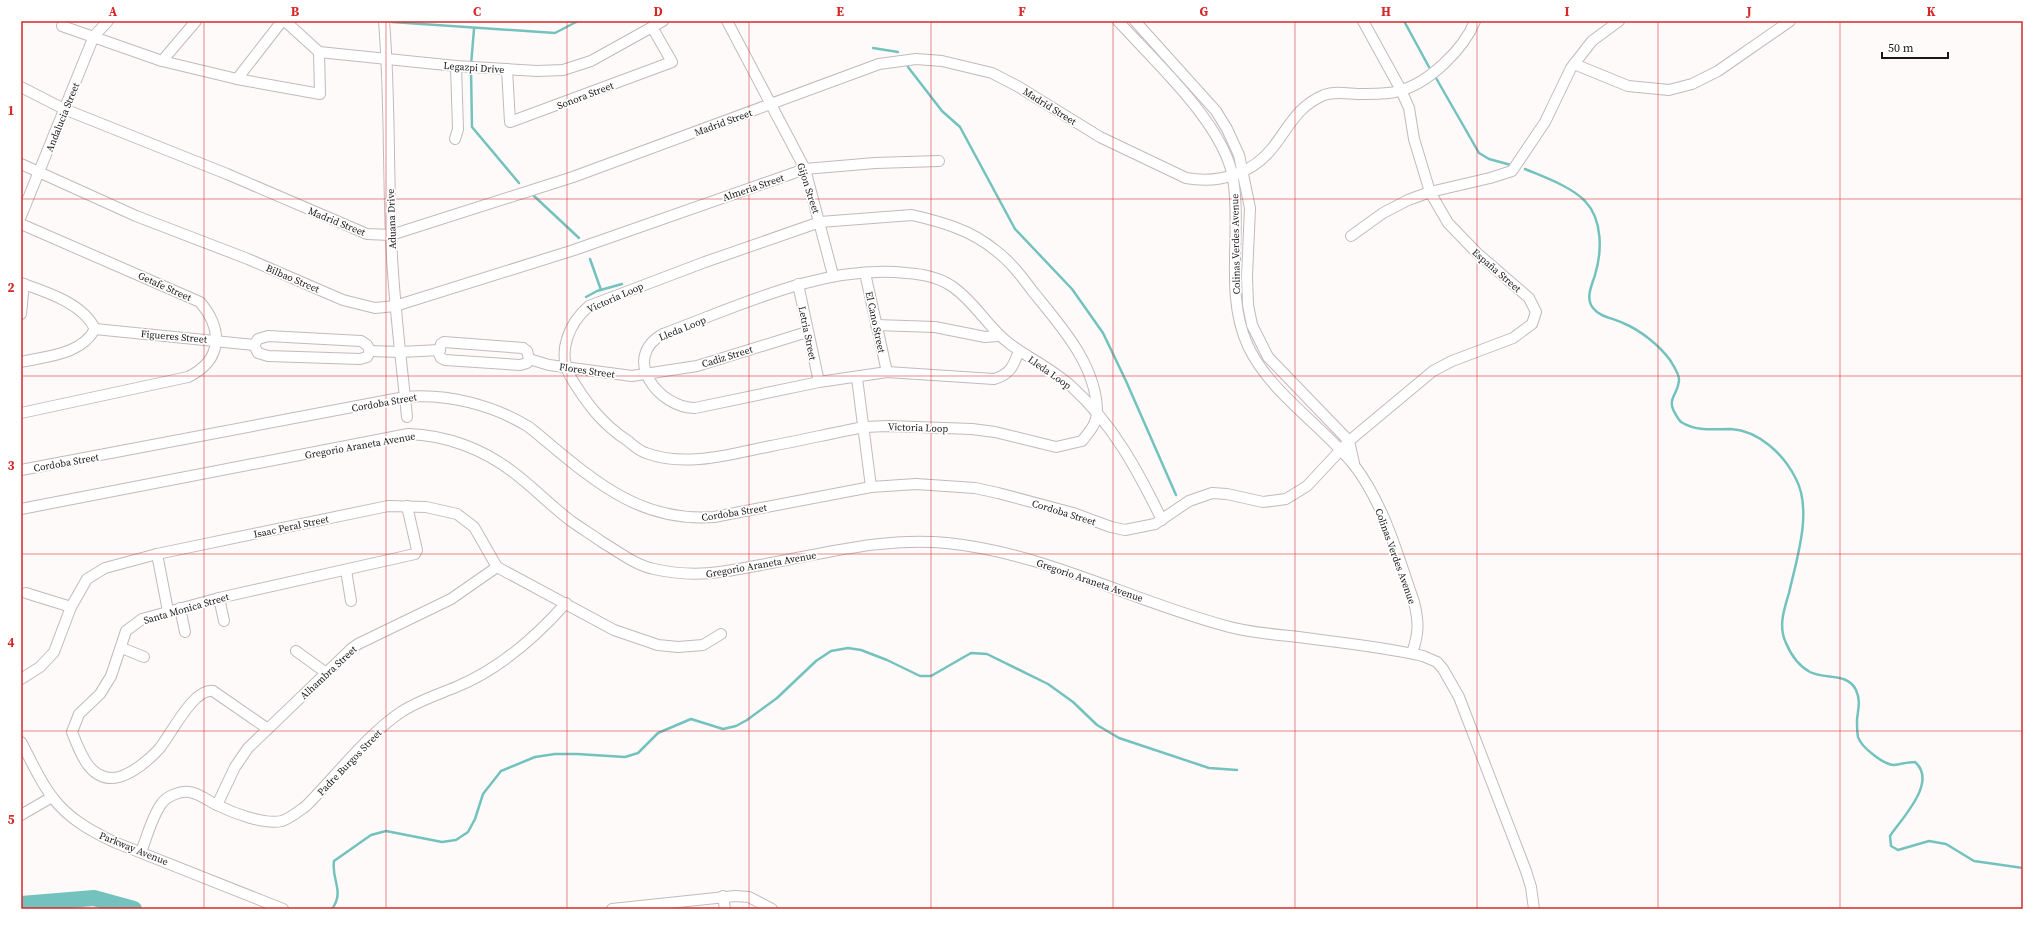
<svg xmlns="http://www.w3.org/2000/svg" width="2044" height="930" viewBox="0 0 2044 930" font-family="'Source Serif 4',serif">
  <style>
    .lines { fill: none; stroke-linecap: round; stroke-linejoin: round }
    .stream { stroke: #73c2be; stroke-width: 2.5 }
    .river { stroke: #73c2be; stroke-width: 16 }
    .street-casing { stroke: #c3b9ba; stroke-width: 12 }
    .street { stroke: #fff; stroke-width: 10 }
    .grid { fill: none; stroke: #d62828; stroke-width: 1; stroke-opacity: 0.55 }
    .labels { text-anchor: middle; stroke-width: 3.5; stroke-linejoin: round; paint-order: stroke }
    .street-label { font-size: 10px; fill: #191616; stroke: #fff }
    .neatline { fill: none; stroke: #d62828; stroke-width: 1.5 }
    .grid-label { font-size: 13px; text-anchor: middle; font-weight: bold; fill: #d62828 }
  </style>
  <rect width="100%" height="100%" fill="#fefafa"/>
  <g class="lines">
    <g class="stream">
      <polyline points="1404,21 1429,67"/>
      <polyline points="392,22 555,33 578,21"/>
      <polyline points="873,48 898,52"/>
      <polyline points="471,65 474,29"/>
      <polyline points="908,67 942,111 960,127 1015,229 1072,289 1103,333 1126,381 1176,495"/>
      <polyline points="471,70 472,127 519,183"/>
      <polyline points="1436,78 1479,153 1489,159 1511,165"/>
      <path d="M1525 169C1544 177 1570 186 1585 201 1603 220 1602 252 1595 275 1592 285 1585 298 1593 308 1600 317 1613 318 1623 323 1640 330 1659 345 1670 360 1673 365 1679 374 1679 379 1679 395 1665 398 1676 415 1677 417 1679 420 1681 422 1697 432 1714 429 1731 429 1760 431 1784 455 1796 479 1813 511 1796 561 1789 593 1784 610 1778 626 1786 643 1791 655 1799 666 1810 672 1826 680 1847 672 1856 690 1861 701 1858 709 1857 720 1857 724 1857 732 1858 737 1861 747 1884 765 1894 765 1902 764 1908 762 1915 762 1938 782 1902 818 1890 836L1891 846 1898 850 1929 841 1946 844 1974 861 2023 868"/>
      <polyline points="534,196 579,238"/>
      <polyline points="590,259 601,290"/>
      <polyline points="586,297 597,291 622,284"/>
      <path d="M332 909C345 891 331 880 334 861L371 835 386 831 442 842 456 840 468 832 475 819 483 794 501 771 535 757 555 754H577L625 757 638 753 658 733 691 719 723 729 736 726 747 720 777 698 816 661 831 651 848 648 861 650 887 660 920 676H931L971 653 987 654 1048 684 1073 702 1097 725 1119 738 1209 768 1237 770"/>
    </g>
    <polyline class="river" points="21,904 94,898 134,909"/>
    <defs>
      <g id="street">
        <polyline points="285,21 319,52 456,66 537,71 563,70 591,61 663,21"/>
        <path d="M384 21C390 93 388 164 391 236 393 297 401 357 407 417"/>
        <polyline points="727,21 805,169 833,275"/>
        <path d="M1118 21C1154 61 1224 124 1233 178 1242 233 1224 294 1248 346 1270 393 1322 425 1354 465 1384 504 1398 556 1414 602 1419 622 1419 633 1412 653"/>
        <polyline points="1135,21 1216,111 1227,129 1239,155 1250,208 1247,276 1248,305 1252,325 1268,357 1349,441 1354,463"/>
        <polyline points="62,26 162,61 237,79 320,94 319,52"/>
        <polyline points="162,61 196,21"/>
        <polyline points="1574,64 1628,86 1669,90 1692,84 1718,71 1790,21"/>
        <polyline points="507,69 510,122 672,62 652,27"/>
        <polyline points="237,79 282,21"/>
        <path d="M21 87 64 109 227 174 367 234 391 235 573 177 879 64 916 59 942 61 992 73 1019 87 1100 137 1186 178C1219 184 1253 174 1274 146 1290 125 1298 106 1324 95 1337 90 1353 95 1366 94 1377 94 1389 94 1399 91 1429 83 1464 49 1475 21"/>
        <polyline points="455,139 458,129 456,66"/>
        <polyline points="21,164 136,216 248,259 343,300 375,308 395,306 574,250 805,169 875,163 939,161"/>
        <path d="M912 215C942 222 971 230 995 250 1011 262 1022 277 1034 293 1061 326 1097 366 1097 412 1097 424 1089 432 1082 441L1056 447 995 432 972 429 888 426 864 427C833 433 802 440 771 446 731 454 686 468 646 453 639 451 633 445 628 441 602 424 586 403 570 376 557 352 569 323 589 306L705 262 820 222Z"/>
        <polyline points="21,216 94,36 108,21"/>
        <path d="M21 224 200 302C223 329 223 360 188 377L21 413"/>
        <polyline points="1351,236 1383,213 1408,200 1430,192 1490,178 1512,171 1545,122 1571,68 1592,41 1619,21"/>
        <polyline points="865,273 887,372"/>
        <path d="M21 283C46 292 83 303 95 329"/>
        <polyline points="798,284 819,382"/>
        <polyline points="21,314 24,284"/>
        <polyline points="876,325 935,327 985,337 998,336"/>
        <polyline points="95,329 254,345"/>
        <polygon points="268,336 361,341 367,345 370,351 367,357 360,359 268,356 258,353 254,345 258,339"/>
        <polygon points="444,342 523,348 527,351 529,359 527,363 520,365 445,360 441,358 439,354 441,344"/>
        <polyline points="370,351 400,352 440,350"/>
        <path d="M1019 351C1013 366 1011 374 994 379L887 372 819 382 695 408C659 408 620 358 663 334 739 306 824 264 906 273 923 274 939 277 953 287 976 303 988 328 1010 344 1030 359 1054 370 1072 387 1113 424 1138 471 1162 520"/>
        <polyline points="529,359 549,365 632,376 697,366 807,332"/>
        <path d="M21 362C47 356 81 355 95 329"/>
        <polyline points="857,378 871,487"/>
        <path d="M21 470 405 397C447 393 493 405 529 427 587 474 634 523 714 517L871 487 916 484 975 488 998 493 1073 513 1111 527 1125 530 1155 524 1189 501 1212 493 1227 494 1263 502 1286 499 1307 486 1349 441 1433 371 1452 361 1513 338 1532 324 1536 312 1529 298 1477 253 1448 223 1430 192 1414 139 1409 108 1401 90 1363 21"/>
        <path d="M21 509 408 434C446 435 483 449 513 472 533 487 551 506 571 521 581 528 592 535 602 542 619 552 635 565 654 569 698 579 729 571 771 563 830 552 887 537 947 543 1045 553 1132 601 1226 626 1246 632 1269 634 1290 636 1334 642 1379 646 1423 656L1437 662 1443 669 1459 697 1526 871 1531 887 1534 909"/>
        <polyline points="157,554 168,611"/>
        <polyline points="346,570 351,601"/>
        <polyline points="26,593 71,607"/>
        <polyline points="219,598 224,621"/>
        <polyline points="180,608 185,632"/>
        <polyline points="122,648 144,657"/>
        <polyline points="296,651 325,672"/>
        <polyline points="21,679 40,667 54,652 71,607 87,579 105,568 157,554 388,506 426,507 457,514 474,527 497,567 614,630 658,645 678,647 703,645 721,634"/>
        <path d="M268 729 213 691C193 688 171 735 159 749 149 760 133 773 119 777 91 784 80 753 72 732L79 714 100 694 111 676 126 631 142 619 219 598 415 554 417 550 407 506"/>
        <path d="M21 742C31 760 40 782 53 798 69 819 91 831 114 842L283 909"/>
        <polyline points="217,805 235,767 248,748 351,649 358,644 451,599 497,567"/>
        <polyline points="21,815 52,797"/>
        <path d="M141 852C147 837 152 816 162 803 167 796 180 791 189 792 199 793 208 801 217 805 233 813 264 825 282 821 291 818 299 811 306 806 335 777 367 735 401 712 418 701 437 695 456 687 500 669 535 638 566 603"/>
        <polyline points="723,896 725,909"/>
        <polyline points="612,909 735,896 749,897 772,909"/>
      </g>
    </defs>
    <use href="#street" class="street-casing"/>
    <use href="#street" class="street"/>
  </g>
  <path class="grid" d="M204 21V909M386 21V909M567 21V909M749 21V909M931 21V909M1113 21V909M1295 21V909M1477 21V909M1658 21V909M1840 21V909M21 199H2023M21 376H2023M21 554H2023M21 731H2023"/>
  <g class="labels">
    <g class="street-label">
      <text transform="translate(474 67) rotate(4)" y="4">Legazpi Drive</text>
      <text transform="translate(585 95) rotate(-21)" y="4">Sonora Street</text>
      <text transform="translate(1050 106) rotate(32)" y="4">Madrid Street</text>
      <text transform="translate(62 117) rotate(-68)" y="4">Andalucia Street</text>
      <text transform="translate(723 122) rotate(-20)" y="4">Madrid Street</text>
      <text transform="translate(753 187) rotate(-19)" y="4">Almeria Street</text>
      <text transform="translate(809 188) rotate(72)" y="4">Gijon Street</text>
      <text transform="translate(391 219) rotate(-92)" y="4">Aduana Drive</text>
      <text transform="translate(337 221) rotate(22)" y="4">Madrid Street</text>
      <text transform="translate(1235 244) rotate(-91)" y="4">Colinas Verdes Avenue</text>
      <text transform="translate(1497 270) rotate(41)" y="4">España Street</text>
      <text transform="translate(293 278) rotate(23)" y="4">Bilbao Street</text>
      <text transform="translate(165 286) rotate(24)" y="4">Getafe Street</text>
      <text transform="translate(615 297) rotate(-24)" y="4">Victoria Loop</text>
      <text transform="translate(876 322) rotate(78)" y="4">El Cano Street</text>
      <text transform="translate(682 328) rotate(-22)" y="4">Lleda Loop</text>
      <text transform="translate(808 333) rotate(78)" y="4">Letria Street</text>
      <text transform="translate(174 336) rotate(5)" y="4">Figueres Street</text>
      <text transform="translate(727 356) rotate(-17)" y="4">Cadiz Street</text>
      <text transform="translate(587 370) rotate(8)" y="4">Flores Street</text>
      <text transform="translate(1050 372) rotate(35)" y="4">Lleda Loop</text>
      <text transform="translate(384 402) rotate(-10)" y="4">Cordoba Street</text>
      <text transform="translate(918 427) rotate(2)" y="4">Victoria Loop</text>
      <text transform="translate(360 445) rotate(-10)" y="4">Gregorio Araneta Avenue</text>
      <text transform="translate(66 462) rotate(-10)" y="4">Cordoba Street</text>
      <text transform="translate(734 512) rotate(-9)" y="4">Cordoba Street</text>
      <text transform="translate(1064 512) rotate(17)" y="4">Cordoba Street</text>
      <text transform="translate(291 526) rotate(-12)" y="4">Isaac Peral Street</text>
      <text transform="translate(1396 556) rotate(70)" y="4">Colinas Verdes Avenue</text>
      <text transform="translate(761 564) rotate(-10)" y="4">Gregorio Araneta Avenue</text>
      <text transform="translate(1090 580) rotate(19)" y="4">Gregorio Araneta Avenue</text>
      <text transform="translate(186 608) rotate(-16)" y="4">Santa Monica Street</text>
      <text transform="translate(328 672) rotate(-43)" y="4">Alhambra Street</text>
      <text transform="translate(349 762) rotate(-46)" y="4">Padre Burgos Street</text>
      <text transform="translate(134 848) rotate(22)" y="4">Parkway Avenue</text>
    </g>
  </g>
  <rect width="2044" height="930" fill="none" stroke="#ffffff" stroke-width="44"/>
  <path d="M1882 52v6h66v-6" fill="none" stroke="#191616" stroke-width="2"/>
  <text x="1888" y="52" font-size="12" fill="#191616" stroke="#ffffff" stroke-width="3" paint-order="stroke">50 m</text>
  <rect x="22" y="22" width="2000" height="886" class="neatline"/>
  <g class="grid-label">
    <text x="113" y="16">A</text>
    <text x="295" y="16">B</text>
    <text x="477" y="16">C</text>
    <text x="658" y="16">D</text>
    <text x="840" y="16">E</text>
    <text x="1022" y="16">F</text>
    <text x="1204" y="16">G</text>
    <text x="1386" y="16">H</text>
    <text x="1567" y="16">I</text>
    <text x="1749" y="16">J</text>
    <text x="1931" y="16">K</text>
    <text x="11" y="115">1</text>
    <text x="11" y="292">2</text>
    <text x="11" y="470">3</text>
    <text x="11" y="647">4</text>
    <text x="11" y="824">5</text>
  </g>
</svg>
